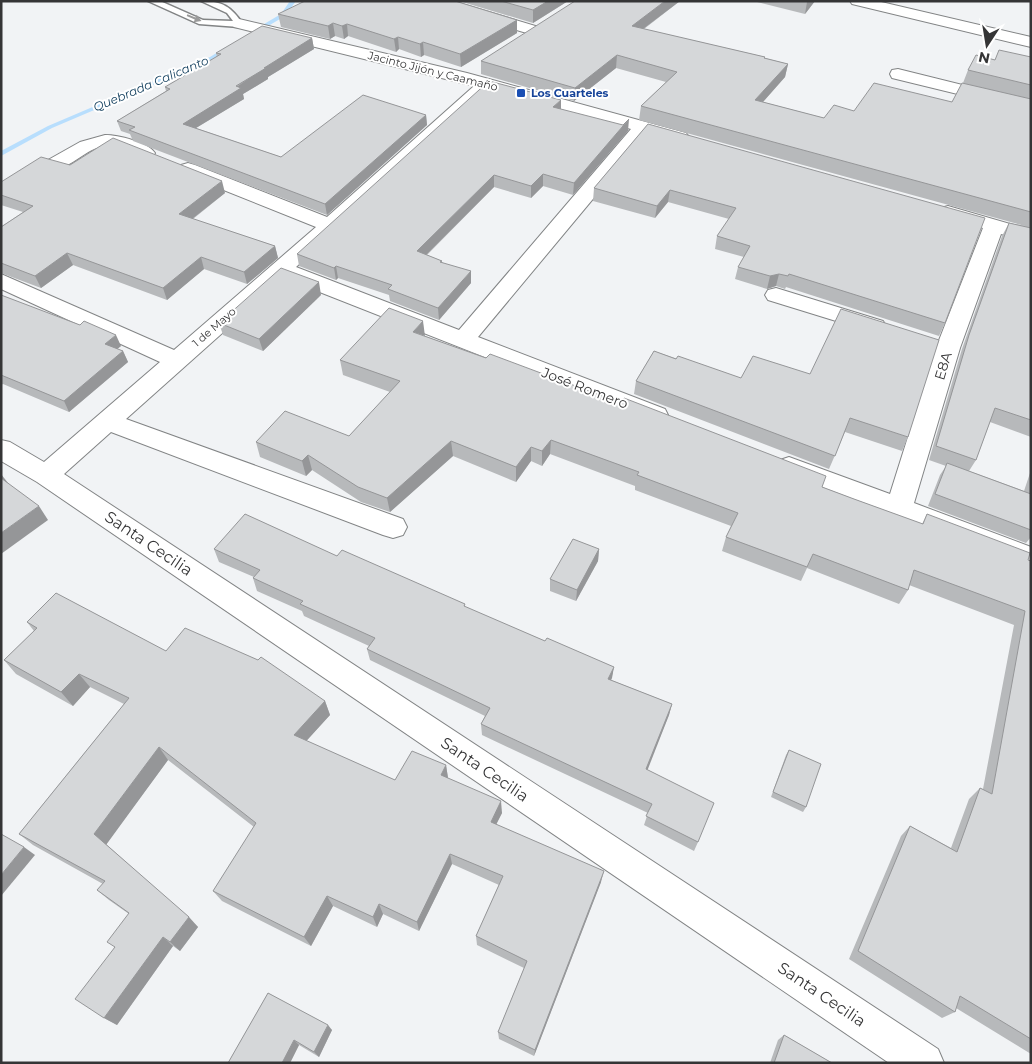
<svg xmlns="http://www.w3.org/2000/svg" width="1032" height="1064" viewBox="0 0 1032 1064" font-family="Montserrat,sans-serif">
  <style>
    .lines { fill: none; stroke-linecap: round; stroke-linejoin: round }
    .stream { fill: #b8defd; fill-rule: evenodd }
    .service-casing { stroke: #828485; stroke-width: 3 }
    .minor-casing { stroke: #828485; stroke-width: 2 }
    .service { fill: #fff; fill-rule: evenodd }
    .minor { fill: #fff; fill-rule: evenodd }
    .wall { fill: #b7b9bb }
    .shaded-wall { fill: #959698 }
    .building { fill: #d5d7d9; stroke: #959698 }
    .oneway { fill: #9a9a9a }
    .transit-dot { fill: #1a4fb4; stroke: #fff; stroke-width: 2 }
    .labels { text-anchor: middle; stroke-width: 4; stroke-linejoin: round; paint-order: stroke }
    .far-street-label { font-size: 11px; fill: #353536; stroke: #fff }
    .far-transit-label { font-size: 11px; font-weight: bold; fill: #164399; stroke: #fff; text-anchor: start }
    .far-water-label { font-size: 12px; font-style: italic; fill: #14405f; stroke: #fff }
    .street-label { font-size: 14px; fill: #353536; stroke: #fff }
    .near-street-label { font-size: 16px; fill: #353536; stroke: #fff }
  </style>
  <rect width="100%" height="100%" fill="#f1f3f5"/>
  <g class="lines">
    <g class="stream">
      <polygon points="290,1 296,1 285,16 258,32 254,32 254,30 281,14"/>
      <polygon points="226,47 229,49 228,50 214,59 52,128 1,156 1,151 48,126 210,57"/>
    </g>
    <defs>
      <path id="service" d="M148 1H160L203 20 233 21 227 13 201 1C223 1 231 7 243 24L239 27 199 24Z"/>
      <g id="minor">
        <polygon points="428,1 452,1 542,28 544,31 542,34 530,34 430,4"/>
        <polygon points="850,1 877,1 1031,37 1031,47 852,4"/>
        <path d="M239 19 467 73 686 133 689 137 686 141 680 142 647 134 478 337 665 409 668 415 665 421 656 424 647 421 284 278 126 419 403 519 407 527 403 535 393 538 383 535 111 432 64 474 938 1049 944 1063H889L37 482 1 461V440L10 442 44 462 160 362 1 289V274L174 350 316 227 181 173 179 169 181 165 188 163 195 165 327 217 474 86 234 27 231 24 234 21ZM489 90 631 129 459 330 296 267Z"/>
        <polygon points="898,69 1031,102 1031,112 892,78 890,74 892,70"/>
        <path d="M105 135C118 135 148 142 155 153L153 157C135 161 122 144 105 146 84 148 69 173 48 168L46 164 48 160 80 142Z"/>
        <polygon points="948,206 1031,230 1031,242 1001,234 960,348 914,503 1031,547 1031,570 780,474 776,467 780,460 789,457 890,494 936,348 983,228 941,216 938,212 941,208"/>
        <polygon points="776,288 883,321 886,326 883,331 875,333 768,300 765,295 768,290"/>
      </g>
    </defs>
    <use href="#service" class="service-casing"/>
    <use href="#minor" class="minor-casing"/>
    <use href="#service" class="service"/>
    <use href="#minor" class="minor"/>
  </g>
  <g class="wall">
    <polygon points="459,1 568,1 533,23"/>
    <polygon points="680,1 644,29 765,57 765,58 788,64 785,77 763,102 824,118 854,111 952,102 963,83 968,70 995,60 1031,57 1031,437 990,422 976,460 969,471 1024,491 1031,470 1031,537 1026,543 928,506 940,475 946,466 929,460 962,349 1002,236 1009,223 1025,226 639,120 641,106 666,82 616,68 574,101 481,74 481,61"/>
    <polygon points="753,1 815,1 805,14"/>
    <polygon points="278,14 517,20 517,33 461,67 424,55 421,57 399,49 396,52 348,36 344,39 335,36 330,39 281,27"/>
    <polygon points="312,38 314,49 268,77 268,79 243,94 244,99 196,128 281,157 426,115 427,125 327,215 133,141 130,134 121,131 117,121 166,91 165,87 217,57 216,53"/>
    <polygon points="561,109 628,131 573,195 543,186 531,198 494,187 427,255 442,261 442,262 471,283 439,320 390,301 389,295 338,278 336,280 299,266 297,254"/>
    <polygon points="648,124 945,323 939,336 786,287 785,289 776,286 767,289 735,279 738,267 744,257 715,249 717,236 729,219 668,202 655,218 593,201 594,188"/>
    <polygon points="70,165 225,193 193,219 275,246 278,258 247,284 204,269 167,300 73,265 41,288 1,273 1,227 23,212 1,205 1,182"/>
    <polygon points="1,295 121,346 117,349 123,351 128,362 69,412 3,384 1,385"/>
    <polygon points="321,295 263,351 223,335 219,323"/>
    <polygon points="425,336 854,499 922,524 927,514 1031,561 1031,1054 956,1008 955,1012 942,1018 849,959 901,836 910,826 951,848 969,799 980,788 983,789 1014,625 909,585 908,590 899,604 807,568 801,581 722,551 726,537 731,526 635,490 635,486 550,454 542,466 531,461 516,482 453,456 390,512 361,502 312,470 306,476 260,457 256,442 349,436 390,392 343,375 340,360"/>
    <polygon points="654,351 908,437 902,451 845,432 829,469 634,394 636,381"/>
    <polygon points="214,549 337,556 465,604 465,607 545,641 614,667 611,680 672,704 669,715 647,769 698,842 694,851 644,825 648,813 482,735 481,724 485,716 370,660 367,649 369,646 304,616 302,611 257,591 253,578 254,577 219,562"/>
    <polygon points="599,549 598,561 576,601 550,591 550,579"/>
    <polygon points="27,622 166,651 325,701 330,715 306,741 395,780 446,765 448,778 502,813 496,824 601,882 534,1056 499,1039 498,1032 524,968 477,945 476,936 499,885 452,864 419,931 383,914 377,927 333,906 311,946 222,901 213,891 254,827 168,760 106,844 198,927 180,951 173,946 117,1025 104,1018 114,947 129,914 109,900 97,890 103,884 33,845 19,834 124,704 90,687 73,706 16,674 4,660 34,631"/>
    <polygon points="789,750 806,807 803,812 771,797 786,755"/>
    <polygon points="268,993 332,1030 319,1057 299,1045 290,1063 228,1063"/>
    <polygon points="784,1035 832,1063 770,1063 778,1040"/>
  </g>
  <g class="shaded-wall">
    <polygon points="548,1 568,1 533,23 533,10"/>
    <polygon points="665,1 680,1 631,38 632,26"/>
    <polygon points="808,1 815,1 805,14 807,2"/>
    <polygon points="517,20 517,33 461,67 460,54"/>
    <polygon points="333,23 335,36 330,39 328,26"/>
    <polygon points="347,24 348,36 344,39 342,26"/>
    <polygon points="398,37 399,49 396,52 394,39"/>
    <polygon points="312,38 314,49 268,77 268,79 243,94 244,99 186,134 183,124 264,68"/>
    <polygon points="423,42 424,55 421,57 420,44"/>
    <polygon points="617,55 616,68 574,101 575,88"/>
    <polygon points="788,64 785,77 753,113 755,100"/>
    <polygon points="561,100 561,112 553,107"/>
    <polygon points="426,115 427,125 327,215 325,204"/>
    <polygon points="629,119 628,131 573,195 574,183"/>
    <polygon points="543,174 543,186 531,198 531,186"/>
    <polygon points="494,175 494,187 418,263 417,251"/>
    <polygon points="222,181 225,193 183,226 179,214"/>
    <polygon points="670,190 668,202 655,218 657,206"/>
    <polygon points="275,246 278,258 247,284 244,272"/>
    <polygon points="67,253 73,265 41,288 35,276"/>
    <polygon points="201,257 204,269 167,300 163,288"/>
    <polygon points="336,266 338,278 336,280 334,268"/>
    <polygon points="471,271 471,283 439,320 438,308"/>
    <polygon points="779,274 776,286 767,289 770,276"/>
    <polygon points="319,282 321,295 263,351 259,339"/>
    <polygon points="423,321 425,336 413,332"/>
    <polygon points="116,335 121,346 110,355 105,344"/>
    <polygon points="123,351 128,362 69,412 64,401"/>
    <polygon points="551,440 550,454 542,466 542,451"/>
    <polygon points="451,441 453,456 390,512 387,498"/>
    <polygon points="531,447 531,461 516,482 516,467"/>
    <polygon points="308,455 312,470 306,476 302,461"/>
    <polygon points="1,474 8,483 1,484"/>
    <polygon points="39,506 48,520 1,554 1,533"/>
    <polygon points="599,549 598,561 576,601 577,590"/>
    <polygon points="614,667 612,678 606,690 608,679"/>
    <polygon points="79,674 90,687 73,706 61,692"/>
    <polygon points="325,701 330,715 300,748 294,735"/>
    <polygon points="672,704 669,715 644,779 646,769"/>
    <polygon points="159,747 168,760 106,845 94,834"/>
    <polygon points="446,765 448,778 443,788 441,775"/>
    <polygon points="501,801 502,813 492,833 491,822"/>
    <polygon points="24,847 35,855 1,896 1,875"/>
    <polygon points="450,854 452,864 419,931 417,922"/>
    <polygon points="604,871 601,882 534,1056 535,1050"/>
    <polygon points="327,896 333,906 311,946 304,937"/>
    <polygon points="379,904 383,914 377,927 373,917"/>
    <polygon points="189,917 198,927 180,951 170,942"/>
    <polygon points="163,937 173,946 117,1025 104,1018"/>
    <polygon points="328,1025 332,1030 319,1057 314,1052"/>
    <polygon points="294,1040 299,1045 290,1063 282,1063"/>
  </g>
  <g class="building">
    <polygon points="305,1 455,1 517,20 460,54 423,42 420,44 398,37 394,39 347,24 342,26 333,23 328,26 278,14"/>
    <polygon points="501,1 548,1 533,10"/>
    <polygon points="575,1 665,1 632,26 765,57 764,58 788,64 755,100 824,118 834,105 854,111 874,83 952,102 962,83 1031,99 1031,212 641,106 677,72 617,55 575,88 481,61"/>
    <polygon points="262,26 312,38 264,68 266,68 236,86 241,88 183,124 281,157 363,95 426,115 325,204 129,130 135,127 117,121 170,89 165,87 221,54 216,53"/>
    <polygon points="999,50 1031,57 1031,85 968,70 976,55 995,60"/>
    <polygon points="489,81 561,100 553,107 623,125 629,119 574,183 543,174 531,186 494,175 417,251 442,261 440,262 471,271 438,308 388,289 392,285 336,266 334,268 297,254"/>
    <polygon points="648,124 985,218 945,323 789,274 788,276 779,274 770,276 738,267 750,246 717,236 736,208 670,190 657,206 594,188"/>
    <polygon points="113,138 222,181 179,214 275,246 244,272 201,257 163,288 67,253 35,276 1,263 1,227 33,206 1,195 1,182 41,157 70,165"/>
    <polygon points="1009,223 1031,228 1031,420 995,408 976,460 936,446 969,335"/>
    <polygon points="281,268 319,282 259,339 219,323"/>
    <polygon points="1,295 80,325 84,321 116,335 105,344 123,351 64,401 1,375"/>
    <polygon points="389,308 423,321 413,332 486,358 490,354 621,403 624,398 826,476 822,487 854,499 923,524 927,514 1030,553 1028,560 1031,561 1031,1039 960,996 955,1012 858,951 910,826 957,852 980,788 992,794 1025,611 914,570 908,590 813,554 807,567 726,537 738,513 637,475 639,472 551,440 542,451 531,447 516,467 451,441 387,498 358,487 308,455 302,461 256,442 285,411 349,436 400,381 340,360"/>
    <polygon points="841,309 939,340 908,437 850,418 835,456 636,381 654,351 676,359 678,356 741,378 753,356 810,374"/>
    <polygon points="947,463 1031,494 1031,530 935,494"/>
    <polygon points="1,478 39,506 1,533"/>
    <polygon points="245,514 337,556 342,550 465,604 464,606 545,641 547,638 614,667 608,679 672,704 646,769 714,803 698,842 646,816 652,804 481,724 490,708 367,649 375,638 300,604 303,601 253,578 260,570 214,549"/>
    <polygon points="573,539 599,549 577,590 550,579"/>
    <polygon points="56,593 166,651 185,628 258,660 261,657 325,701 294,735 395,780 412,751 446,765 441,775 501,801 491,822 604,871 535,1050 498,1032 527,961 476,936 503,876 450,854 417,922 379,904 373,917 327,896 304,937 213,891 256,823 159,747 94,834 189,917 170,942 163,937 104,1018 75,999 115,947 107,942 129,913 97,890 105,881 19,834 129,698 79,674 61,692 4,660 37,628 27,622"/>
    <polygon points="789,750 821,764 806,807 773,792"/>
    <polygon points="1,834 24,847 1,875"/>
    <polygon points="268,993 328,1025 314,1052 294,1040 282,1063 228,1063"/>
    <polygon points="784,1035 832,1063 774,1063"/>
  </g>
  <defs><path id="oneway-solid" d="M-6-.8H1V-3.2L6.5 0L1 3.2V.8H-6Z" transform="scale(1.25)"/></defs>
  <use class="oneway" href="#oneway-solid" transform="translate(194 18) rotate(22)"/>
  <rect class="transit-dot" x="516" y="88" width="10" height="10" rx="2.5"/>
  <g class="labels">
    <g class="far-street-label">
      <text transform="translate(433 71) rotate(14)" y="4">Jacinto Jijón y Caamaño</text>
      <text transform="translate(214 327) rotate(-41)" y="4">1 de Mayo</text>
    </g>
    <g class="far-transit-label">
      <text x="531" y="97">Los Cuarteles</text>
    </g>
    <g class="far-water-label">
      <text transform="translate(151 84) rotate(-23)" y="4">Quebrada Calicanto</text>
    </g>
    <g class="street-label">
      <text transform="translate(943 366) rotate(-73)" y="5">E8A</text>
      <text transform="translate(585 388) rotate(21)" y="5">José Romero</text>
    </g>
    <g class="near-street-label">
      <text transform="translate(149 543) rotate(34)" y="6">Santa Cecilia</text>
      <text transform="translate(485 769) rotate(34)" y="6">Santa Cecilia</text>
      <text transform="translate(822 994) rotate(34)" y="6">Santa Cecilia</text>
    </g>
  </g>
  <rect width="1032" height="1064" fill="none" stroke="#353536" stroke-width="5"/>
  <g transform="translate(987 45) rotate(192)" stroke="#ffffff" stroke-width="4" paint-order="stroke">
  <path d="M0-4L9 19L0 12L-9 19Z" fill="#353536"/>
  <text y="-8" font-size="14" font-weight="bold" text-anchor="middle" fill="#353536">N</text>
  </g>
</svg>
